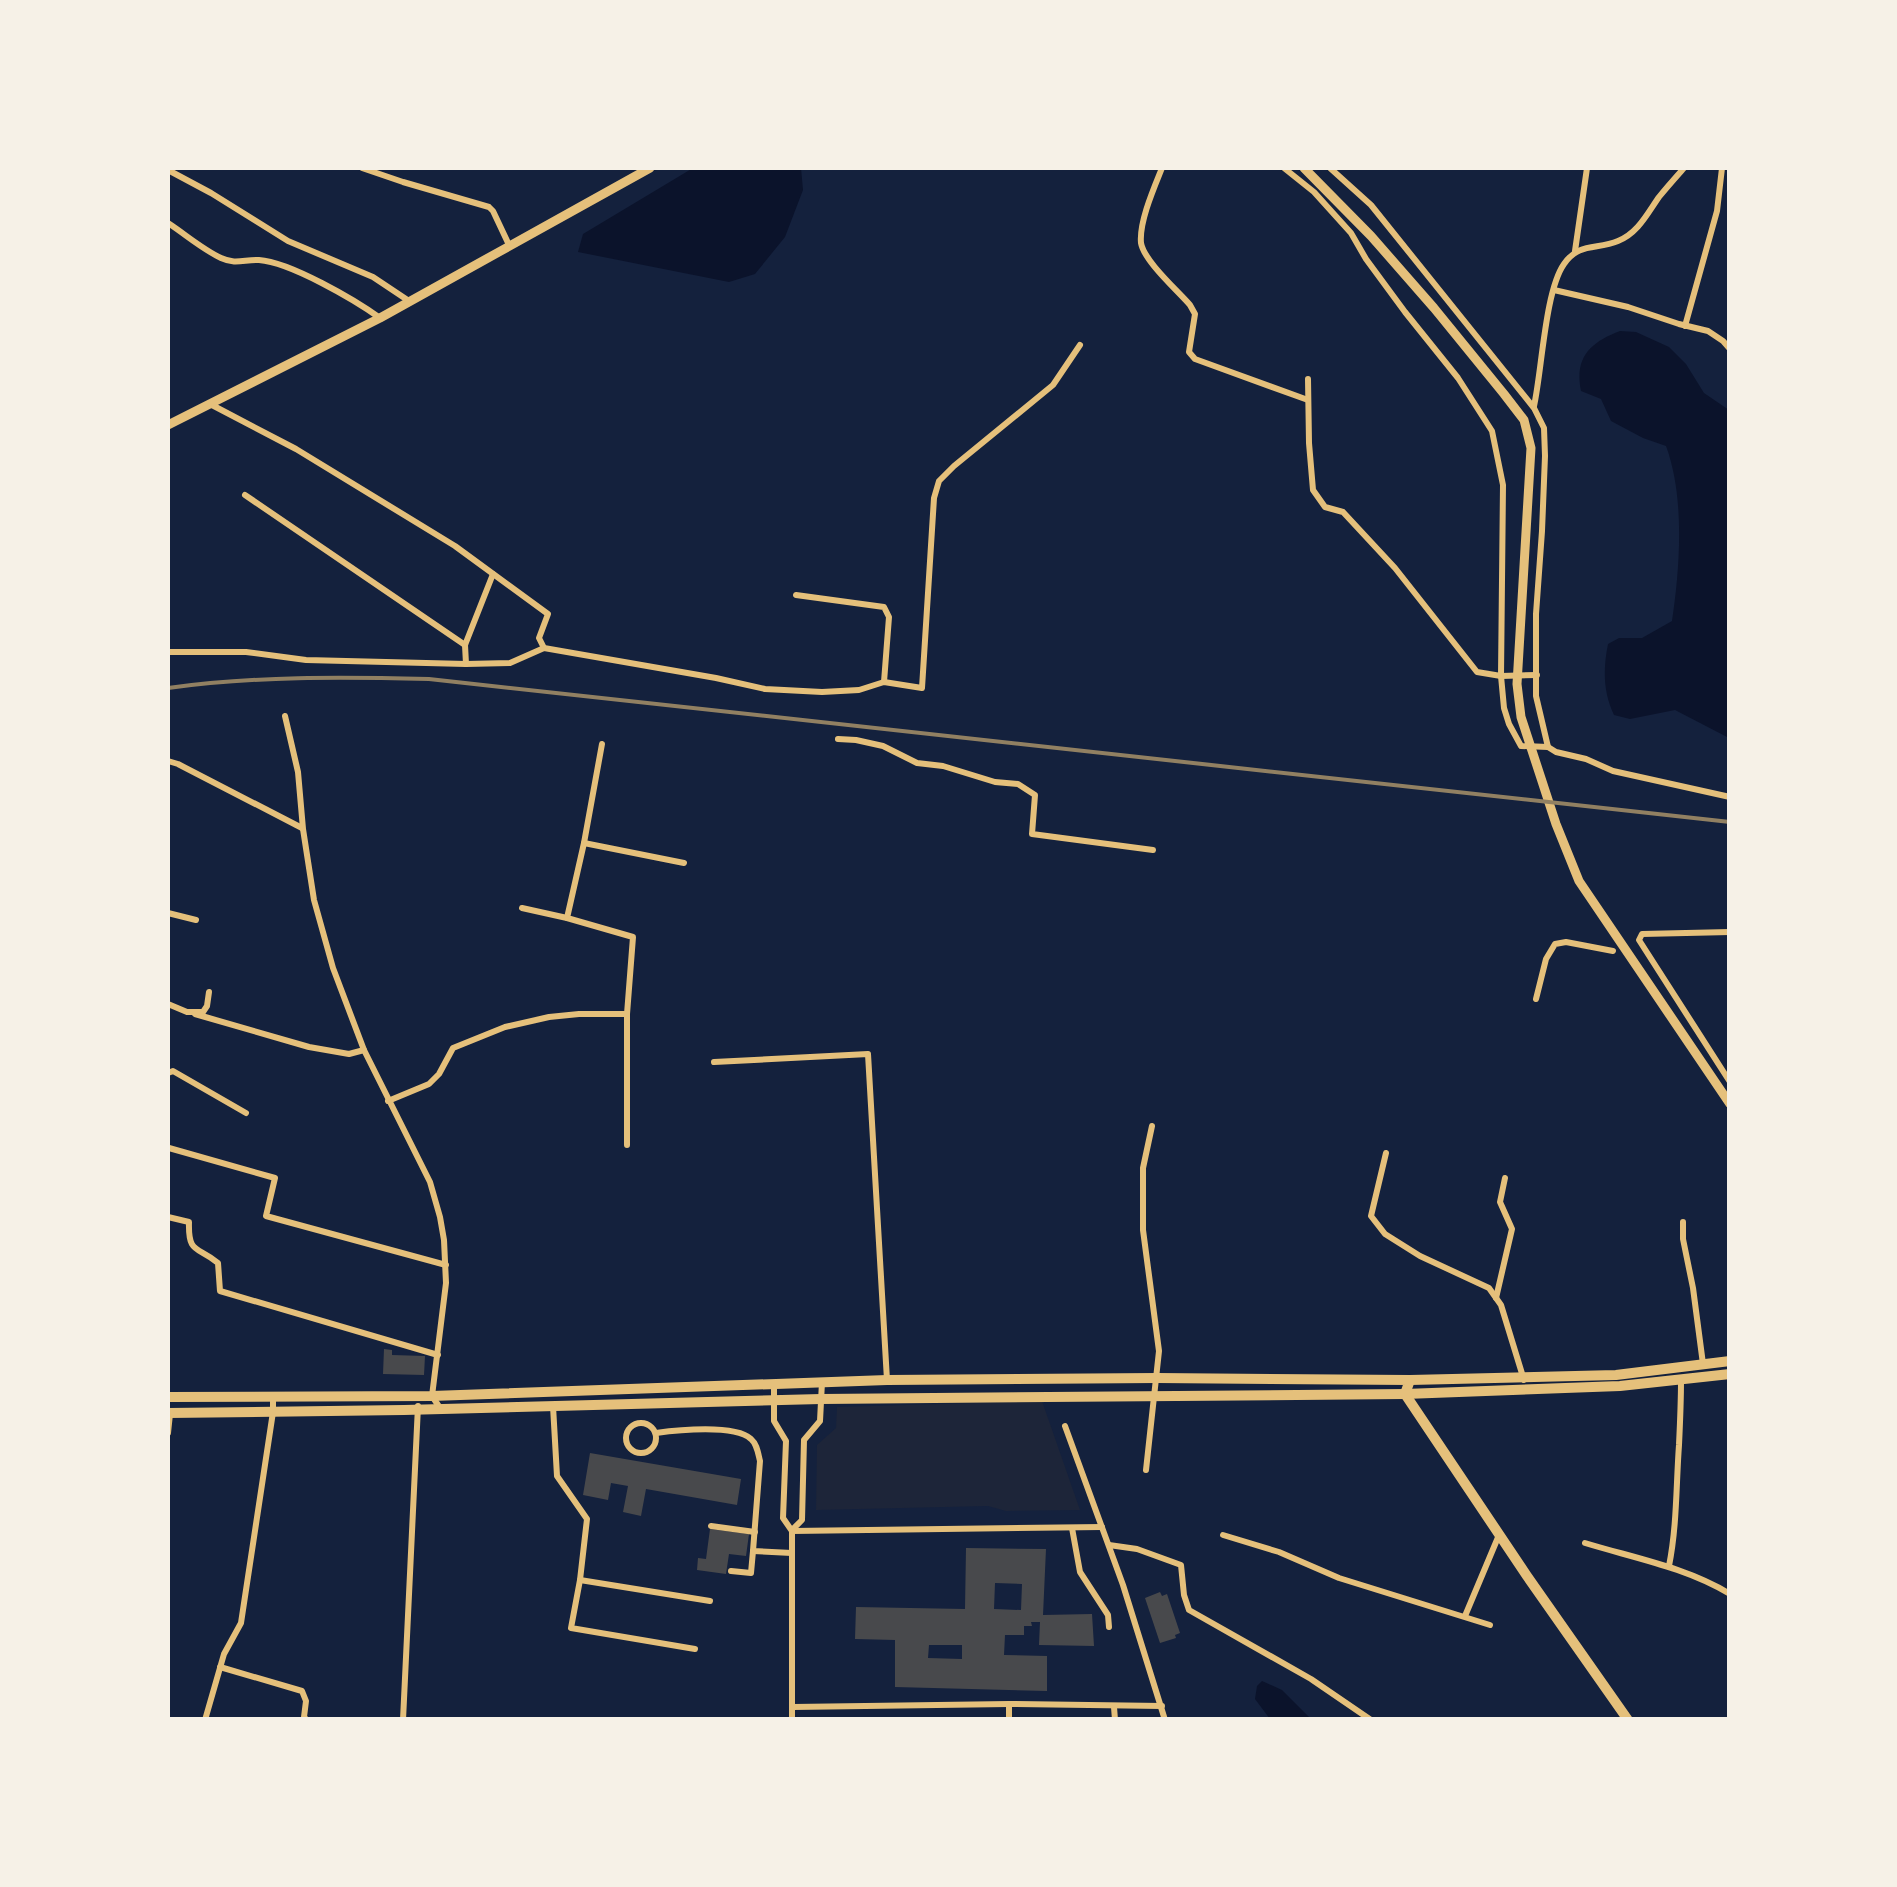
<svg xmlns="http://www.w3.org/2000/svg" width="1897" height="1887" viewBox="0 0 1897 1887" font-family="'PT Sans',sans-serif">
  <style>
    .green { fill: #1d2539 }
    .water { fill: #0b132b }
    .building { fill: #48494c; fill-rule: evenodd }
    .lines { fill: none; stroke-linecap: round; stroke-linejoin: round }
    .minor { stroke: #e5c07b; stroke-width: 6 }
    .secondary { stroke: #e5c07b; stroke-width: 9 }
    .primary { stroke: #e5c07b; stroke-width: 10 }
    .trunk { stroke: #e5c07b; stroke-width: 10 }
    .rail { stroke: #918062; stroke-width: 4 }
  </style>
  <rect width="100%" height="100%" fill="#14213d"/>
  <polygon class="green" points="1042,1401 1080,1510 1006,1511 988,1506 816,1510 817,1445 836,1428 837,1407"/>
  <g class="water">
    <polygon points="693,168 801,168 803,190 785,237 755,274 729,282 578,252 583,234"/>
    <path d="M1620 331 1636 332 1669 347 1686 364 1704 393 1729 410V738L1675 710 1630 719 1614 715C1603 692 1603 669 1608 644L1619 638H1642L1672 621C1680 568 1685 497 1666 446L1643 438 1611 421 1601 399 1581 391C1574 357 1591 342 1620 331Z"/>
    <polygon points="1262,1681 1282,1690 1311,1719 1270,1719 1255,1699 1257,1686"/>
  </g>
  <g class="building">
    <polygon points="384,1349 392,1350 392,1355 425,1356 424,1375 383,1374"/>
    <polygon points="590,1453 741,1479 737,1505 646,1489 641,1516 623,1512 628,1486 611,1483 608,1500 583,1495"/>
    <polygon points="710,1529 749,1534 746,1556 729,1554 726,1574 697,1570 698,1558 706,1559"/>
    <path d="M966 1548 1046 1549 1043 1615 1092 1614 1094 1646 1039 1645 1040 1622H1031L1032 1626H1024V1635H1005L1004 1655 1047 1656V1691L895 1687V1640L855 1639 856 1607 965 1609ZM995 1583 1022 1584 1021 1610 994 1609ZM929 1645H962V1659L928 1658Z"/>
    <polygon points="1160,1592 1162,1596 1167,1594 1180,1633 1175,1635 1176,1638 1160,1643 1145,1598"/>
  </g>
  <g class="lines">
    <g class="minor">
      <polyline points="362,168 403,182 489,207 493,211 509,245"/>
      <path d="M1162 168C1154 188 1139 222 1141 243 1144 261 1178 291 1190 305L1195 314 1189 352 1195 359 1308 400"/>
      <polyline points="1284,168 1314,192 1351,233 1366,259 1405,312 1458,378 1492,431 1503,485 1501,676 1504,708 1509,724 1521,746 1548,747"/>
      <polyline points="1330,168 1371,205 1534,408 1544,428 1545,456 1542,531 1536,614 1536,696 1548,747 1556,752 1586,759 1613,771 1730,797"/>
      <polyline points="168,170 211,193 288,241 373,277 409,301"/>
      <path d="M168 223C185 234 202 249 221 258 236 265 245 259 259 260 290 262 355 300 380 318"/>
      <polyline points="1575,251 1587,168"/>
      <polyline points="1554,290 1628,307 1679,324 1708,331 1723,341 1730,349"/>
      <polyline points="1685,326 1717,211 1722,168"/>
      <polyline points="1308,379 1309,443 1313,490 1325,507 1343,512 1395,568 1477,672 1501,676 1537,675"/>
      <polyline points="210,404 296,449 455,546 548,614 539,638 544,648 716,678 765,689 822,692 859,690 884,682 922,688 934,498 939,481 954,466 1053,385 1080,345"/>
      <path d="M1534 406C1542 370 1545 291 1564 264 1579 242 1597 250 1618 241 1638 233 1647 214 1659 197 1667 187 1676 177 1684 168"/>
      <polyline points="245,495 465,645"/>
      <polyline points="796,595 884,607 889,617 884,682"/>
      <polyline points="168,652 246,652 306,660 466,664 510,663 544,648"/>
      <polyline points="466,664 465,645 493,574"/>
      <polyline points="285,716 298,772 303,829 314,900 333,968 364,1050 430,1182 440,1217 444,1240 446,1283 432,1396 440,1408"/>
      <polyline points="838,739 856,740 883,746 917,763 943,766 995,782 1018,784 1035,795 1032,834 1153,850"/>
      <polyline points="602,744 584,843 567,918 633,937 627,1014 627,1145"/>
      <polyline points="168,761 178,764 302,828"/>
      <polyline points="584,843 684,863"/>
      <polyline points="522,908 567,918"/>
      <polyline points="168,913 196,920"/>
      <polyline points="1730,932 1642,934 1639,940 1730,1082"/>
      <polyline points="1536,999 1546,959 1555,944 1566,942 1613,951"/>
      <polyline points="168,1004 187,1012 203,1012 207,1006 209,992"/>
      <polyline points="195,1014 309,1047 349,1054 364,1050"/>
      <polyline points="714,1062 868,1054 887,1380"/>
      <polyline points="168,1073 173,1071 246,1113"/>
      <polyline points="388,1101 429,1084 439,1074 453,1048 505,1027 549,1017 579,1014 627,1014"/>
      <polyline points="169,1148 275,1178 266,1216 446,1265"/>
      <polyline points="1386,1153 1371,1216 1385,1234 1420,1256 1489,1288 1501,1305 1524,1380"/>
      <path d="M168 1217 189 1222C188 1255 198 1246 218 1263L220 1291 438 1355"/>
      <polyline points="1683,1222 1683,1239 1693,1288 1703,1364"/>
      <polyline points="1496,1298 1512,1229 1500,1202 1505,1178"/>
      <polyline points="774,1383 774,1421 786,1441 783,1518 792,1531"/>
      <polyline points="553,1406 557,1476 587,1519 580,1580"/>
      <circle cx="641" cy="1438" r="15"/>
      <polyline points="1065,1426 1123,1585 1165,1720"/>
      <polyline points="168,1433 170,1414"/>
      <path d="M656 1433C677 1430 735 1424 751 1439 757 1444 758 1453 760 1461L753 1551 792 1553"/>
      <polyline points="1146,1470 1159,1351 1143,1230 1143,1168 1152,1126"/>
      <polyline points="711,1526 755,1532"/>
      <polyline points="1072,1528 1080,1572 1108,1615 1109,1627"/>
      <polyline points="792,1530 802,1520 804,1440 820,1421 822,1382"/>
      <polyline points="792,1531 1102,1527"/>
      <polyline points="792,1531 792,1720"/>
      <polyline points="1223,1535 1279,1552 1339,1578 1490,1625"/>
      <path d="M1585 1543C1634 1558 1685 1567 1730 1594"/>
      <polyline points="1109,1545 1137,1549 1181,1565 1184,1595 1189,1610 1311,1679 1371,1720"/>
      <path d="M1669 1566C1677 1526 1676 1486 1679 1445 1680 1424 1681 1403 1681 1381"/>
      <polyline points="731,1571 751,1573 753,1551"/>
      <polyline points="1465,1616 1499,1535"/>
      <polyline points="695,1649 571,1628 580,1580 710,1601"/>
      <polyline points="220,1667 302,1691 306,1701 304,1717 307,1720"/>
      <polyline points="1009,1704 1009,1720"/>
      <polyline points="793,1707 1009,1704 1162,1706"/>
      <polyline points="1114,1707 1115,1720"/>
      <polyline points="205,1720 224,1654 241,1623 273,1412 273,1397"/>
      <polyline points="403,1720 418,1406"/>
    </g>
    <g class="secondary">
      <polyline points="1304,168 1371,236 1434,308 1504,394 1524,420 1531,448 1517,684 1521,717 1556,824 1579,881 1730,1104"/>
      <polyline points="168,425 380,318 650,168"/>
    </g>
    <g class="primary">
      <polyline points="1410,1380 1616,1375 1730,1361"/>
      <polyline points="1405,1394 1620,1386 1730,1374"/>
    </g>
    <g class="trunk">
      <polyline points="1405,1394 1527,1576 1628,1720"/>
      <polyline points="168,1397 432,1396 887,1380 1157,1378 1410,1380 1405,1394"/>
      <polyline points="168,1413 404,1410 821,1399 1405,1394"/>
    </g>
    <path class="rail" d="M168 688C254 676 342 677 429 679L1730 822"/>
  </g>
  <rect width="1897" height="1887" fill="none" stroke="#f6f1e7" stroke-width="340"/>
</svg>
